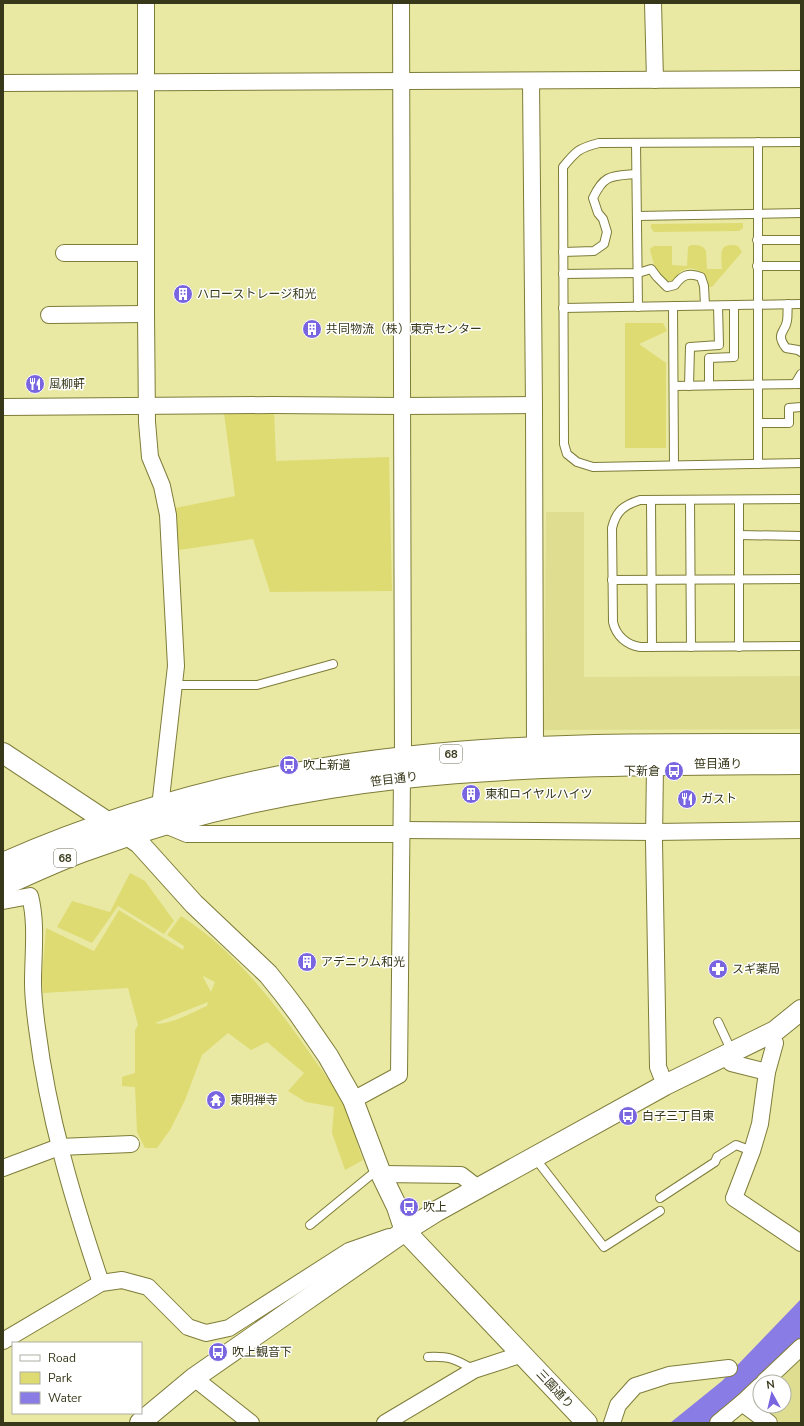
<svg xmlns="http://www.w3.org/2000/svg" width="804" height="1426" viewBox="0 0 804 1426" font-family="'Nunito Sans','Noto Sans JP',sans-serif">
  <style>
    .built { fill: #dfde90 }
    .green { fill: #dedb72; fill-rule: evenodd }
    .water { fill: #8a7ce5 }
    .lines { fill: none; stroke-linecap: round; stroke-linejoin: round }
    .service-casing { stroke: #7e7c39; stroke-width: 10 }
    .minor-casing { stroke: #7e7c39; stroke-width: 18 }
    .tertiary-casing { stroke: #7e7c39; stroke-width: 22 }
    .primary-casing { stroke: #7e7c39; stroke-width: 24 }
    .service { stroke: #fff; stroke-width: 8 }
    .minor { stroke: #fff; stroke-width: 16 }
    .tertiary { stroke: #fff; stroke-width: 20 }
    .primary { stroke: #fff; stroke-width: 22 }
    .labels { text-anchor: middle; stroke-width: 3; stroke-linejoin: round; paint-order: stroke }
    .shield { fill: #fff; stroke: #73735f; stroke-width: 1 }
    .shield-label { font-size: 11px; font-weight: bold; fill: #37371a }
    .poi-label { font-size: 12px; fill: #37371a; stroke: #fff; text-anchor: start }
    .street-label { font-size: 12px; fill: #37371a; stroke: #fff }
  </style>
  <rect width="100%" height="100%" fill="#e9e9a3"/>
  <g class="built">
    <polygon points="546,512 584,512 584,677 801,676 801,729 544,730"/>
    <polygon points="801,1358 801,1423 782,1423 760,1407 759,1401 760,1400 760,1406 784,1406 784,1382 778,1382"/>
  </g>
  <g class="green">
    <polygon points="743,223 743,228 739,231 654,232 651,228 651,224"/>
    <path d="M691 245C698 245 703 245 706 251L707 269H722C721 255 718 241 738 246L742 252 712 287H708C708 285 708 280 707 278 703 271 691 266 684 270 679 272 676 277 673 281 668 281 664 281 660 277 656 272 651 255 650 249L654 246H672V265L687 266 688 247Z"/>
    <polygon points="625,323 663,323 667,331 639,344 666,363 666,448 625,448"/>
    <polygon points="274,409 276,461 389,457 392,591 270,592 253,539 179,550 175,508 235,496 224,413"/>
    <polygon points="130,873 145,881 174,921 164,934 118,906 92,943 57,927 72,901 110,912"/>
    <path d="M119 910 183 950 184 946 167 935 181 916C236 951 277 1006 314 1059 324 1074 337 1089 344 1105 352 1122 356 1142 363 1160L345 1170 332 1133 334 1107 306 1102 288 1091 304 1073 267 1042 251 1050 228 1033 202 1055 185 1100 170 1130 157 1148H145L137 1132 135 1087 122 1086V1077L135 1073V1030L138 1025 128 988 43 993 42 977 46 928 94 951ZM203 976 215 982 211 992 203 977ZM208 1002 207 1006C195 1011 166 1027 155 1023Z"/>
  </g>
  <polygon class="water" points="801,1299 801,1337 750,1388 710,1423 670,1423 722,1381"/>
  <g class="lines">
    <defs>
      <g id="service">
        <polyline points="758,142 758,464"/>
        <path d="M801 142 599 143C579 148 576 151 563 167L564 444 567 454 577 462 593 467 801 463"/>
        <polyline points="636,143 638,307"/>
        <polyline points="637,216 801,213"/>
        <polyline points="757,240 801,240"/>
        <path d="M563 252 594 251 604 244 607 232 603 219 598 213 593 198C604 174 612 176 636 174"/>
        <polyline points="757,266 801,266"/>
        <path d="M563 274 638 273 651 269 657 277 667 287 675 285C682 275 689 272 701 277L704 286 705 305"/>
        <path d="M788 304C787 310 788 316 787 321 785 333 775 333 786 348L798 350 801 352"/>
        <polyline points="673,306 674,465"/>
        <polyline points="563,308 801,304"/>
        <polyline points="795,384 801,374"/>
        <polyline points="709,385 709,358 734,357 734,305"/>
        <polyline points="674,386 801,384"/>
        <polyline points="689,386 690,347 719,345 718,306"/>
        <polyline points="758,423 789,423 789,408 801,407"/>
        <path d="M801 499 640 500C624 505 616 511 612 528L613 622C616 636 627 645 640 647L801 646"/>
        <polyline points="651,500 652,647"/>
        <polyline points="690,500 691,647"/>
        <polyline points="739,500 739,647"/>
        <polyline points="739,535 801,536"/>
        <polyline points="612,580 801,579"/>
        <polyline points="174,685 257,685 333,664"/>
        <polyline points="718,1022 732,1052"/>
        <polyline points="535,1158 604,1247 660,1211"/>
        <polyline points="660,1198 715,1162 717,1157 736,1145 752,1151"/>
        <polyline points="310,1225 371,1175 380,1174"/>
        <path d="M428 1357C449 1356 456 1359 474 1370"/>
      </g>
      <g id="minor">
        <polyline points="146,3 146,314 147,422 150,457 162,486 168,515 176,666 160,807"/>
        <polyline points="653,3 655,80"/>
        <polyline points="531,81 534,405 535,748"/>
        <polyline points="3,83 801,79"/>
        <polyline points="64,253 146,253"/>
        <polyline points="49,315 146,314"/>
        <polyline points="3,407 272,405 403,406 534,405"/>
        <polyline points="655,764 654,841 658,1067 665,1085"/>
        <polyline points="163,824 187,834 401,834"/>
        <polyline points="401,830 654,832 801,830"/>
        <path d="M3 901 30 896C37 923 33 954 33 983 33 998 35 1013 37 1028 48 1116 73 1200 101 1283"/>
        <polyline points="771,1033 775,1043 767,1072 760,1124 752,1151 734,1198 801,1243"/>
        <polyline points="726,1055 731,1063 767,1072"/>
        <polyline points="353,1100 399,1075 402,777 403,758 401,3"/>
        <polyline points="3,1168 59,1147 131,1144"/>
        <polyline points="381,1174 461,1175 478,1188"/>
        <polyline points="3,1341 101,1283 122,1280 148,1287 188,1327 206,1333 229,1328 349,1251 389,1237"/>
        <polyline points="194,1378 251,1423"/>
        <polyline points="764,1382 801,1347"/>
        <polyline points="742,1403 769,1423"/>
        <polyline points="385,1423 474,1370 523,1354"/>
        <polyline points="612,1423 618,1405 635,1386 669,1375 729,1368"/>
        <polyline points="718,1423 742,1403 760,1386"/>
      </g>
      <g id="tertiary">
        <polyline points="3,753 139,843 194,904 268,974 284,994 299,1014 328,1056 353,1100 381,1174 397,1207 405,1231 587,1423"/>
        <polyline points="140,1423 194,1378 405,1231 437,1211 665,1085 775,1031 801,1010"/>
      </g>
      <g id="primary">
        <path d="M3 864C130 808 267 773 405 758 536 743 669 745 801 745"/>
        <path d="M3 885C29 873 55 861 82 851 185 813 295 789 404 777 536 763 669 764 801 763"/>
      </g>
    </defs>
    <use href="#service" class="service-casing"/>
    <use href="#minor" class="minor-casing"/>
    <use href="#tertiary" class="tertiary-casing"/>
    <use href="#primary" class="primary-casing"/>
    <use href="#service" class="service"/>
    <use href="#minor" class="minor"/>
    <use href="#tertiary" class="tertiary"/>
    <use href="#primary" class="primary"/>
  </g>
  <defs>
    <symbol id="building-disc" viewBox="-11 -11 22 22"><circle r="9.5" fill="#7a65e0" stroke="#fff"/><path d="M-4-6H4V6H1V3H-1V6H-4ZM-2.5-4.3h1.7v1.8h-1.7ZM.8-4.3h1.7v1.8H.8ZM-2.5-1h1.7V.8h-1.7ZM.8-1h1.7V.8H.8Z" fill="#fff"/></symbol>
    <symbol id="restaurant-disc" viewBox="-11 -11 22 22"><circle r="9.5" fill="#7a65e0" stroke="#fff"/><path d="M-5-6h1v4h1v-4h1v4h1v-4h1v5L-1.5 .5V6h-2V.5L-5-1ZM5-6V6H3V1.5H1.5Q1.5-4 5-6Z" fill="#fff"/></symbol>
    <symbol id="bus-disc" viewBox="-11 -11 22 22"><circle r="9.5" fill="#7a65e0" stroke="#fff"/><path d="M-5-6H5V4H4V6H2V4H-2V6H-4V4H-5ZM-3.5-4V0h7V-4ZM-3.5 1.2v1.5H-2V1.2ZM2 1.2v1.5H3.5V1.2Z" fill="#fff"/></symbol>
    <symbol id="pharmacy-disc" viewBox="-11 -11 22 22"><circle r="9.5" fill="#7a65e0" stroke="#fff"/><path d="M-2-6h4v4h4v4h-4v4h-4v-4h-4v-4h4Z" fill="#fff"/></symbol>
    <symbol id="temple-disc" viewBox="-11 -11 22 22"><circle r="9.5" fill="#7a65e0" stroke="#fff"/><path d="M0-6L5-2H3V0L6.5 2.5H4V6H1.5V3h-3V6H-4V2.5H-6.5L-3 0V-2H-5Z" fill="#fff"/></symbol>
  </defs>
  <g fill-rule="evenodd">
    <use href="#building-disc" x="172" y="283" width="22" height="22"/>
    <use href="#building-disc" x="301" y="318" width="22" height="22"/>
    <use href="#restaurant-disc" x="24" y="373" width="22" height="22"/>
    <use href="#bus-disc" x="278" y="754" width="22" height="22"/>
    <use href="#bus-disc" x="663" y="760" width="22" height="22"/>
    <use href="#building-disc" x="460" y="783" width="22" height="22"/>
    <use href="#restaurant-disc" x="676" y="788" width="22" height="22"/>
    <use href="#building-disc" x="296" y="951" width="22" height="22"/>
    <use href="#pharmacy-disc" x="707" y="958" width="22" height="22"/>
    <use href="#temple-disc" x="205" y="1089" width="22" height="22"/>
    <use href="#bus-disc" x="617" y="1105" width="22" height="22"/>
    <use href="#bus-disc" x="398" y="1196" width="22" height="22"/>
    <use href="#bus-disc" x="207" y="1341" width="22" height="22"/>
  </g>
  <g class="labels">
    <g class="shield">
      <rect x="440" y="745" width="22" height="18" rx="3"/>
      <rect x="54" y="849" width="22" height="18" rx="3"/>
    </g>
    <g class="shield-label">
      <text x="451" y="758">68</text>
      <text x="65" y="862">68</text>
    </g>
    <g class="poi-label">
      <text x="197" y="298">ハローストレージ和光</text>
      <text x="326" y="333">共同物流（株）東京センター</text>
      <text x="49" y="388">風柳軒</text>
      <text x="303" y="769">吹上新道</text>
      <text x="660" y="775" text-anchor="end">下新倉</text>
      <text x="485" y="798">東和ロイヤルハイツ</text>
      <text x="701" y="803">ガスト</text>
      <text x="321" y="966">アデニウム和光</text>
      <text x="732" y="973">スギ薬局</text>
      <text x="230" y="1104">東明禅寺</text>
      <text x="642" y="1120">白子三丁目東</text>
      <text x="423" y="1211">吹上</text>
      <text x="232" y="1356">吹上観音下</text>
    </g>
    <g class="street-label">
      <text x="718" y="768">笹目通り</text>
      <text transform="translate(394 779) rotate(-7)" y="4">笹目通り</text>
      <text transform="translate(555 1389) rotate(47)" y="4">三園通り</text>
    </g>
  </g>
  <rect width="804" height="1426" fill="none" stroke="#37371a" stroke-width="8"/>
  <rect x="12" y="1342" width="130" height="72" fill="#ffffff" stroke="#afafa3"/>
  <rect x="20" y="1355" width="20" height="6" fill="#ffffff" stroke="#afafa3"/>
  <text x="48" y="1362" font-size="12" fill="#37371a">Road</text>
  <rect x="20" y="1372" width="20" height="12" fill="#dedb72" stroke="#afafa3"/>
  <text x="48" y="1382" font-size="12" fill="#37371a">Park</text>
  <rect x="20" y="1392" width="20" height="12" fill="#8a7ce5" stroke="#afafa3"/>
  <text x="48" y="1402" font-size="12" fill="#37371a">Water</text>
  <g transform="translate(772 1394) rotate(352)"><circle r="19" fill="#ffffff" stroke="#afafa3"/>
  <path d="M0-3L7 15L0 10L-7 15Z" fill="#7a65e0"/>
  <text y="-6" font-size="11" font-weight="bold" text-anchor="middle" fill="#37371a">N</text>
  </g>
</svg>
